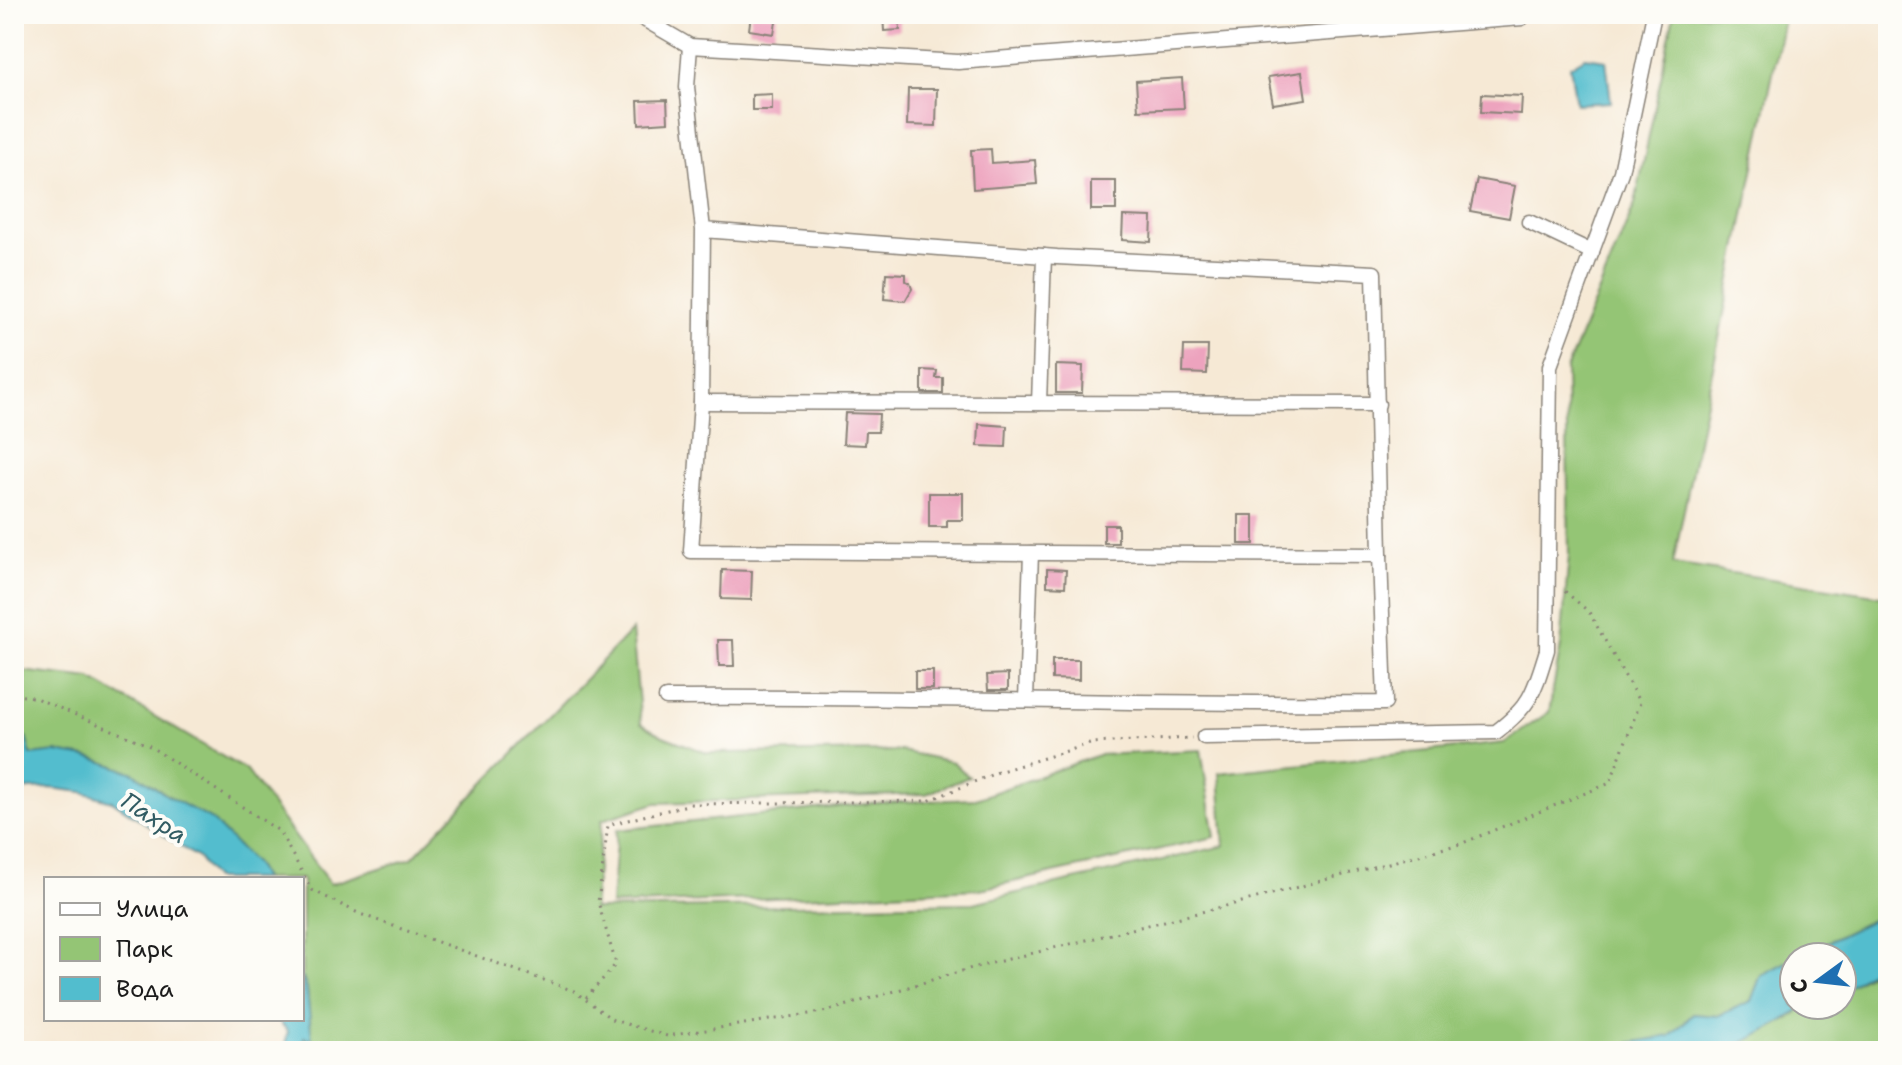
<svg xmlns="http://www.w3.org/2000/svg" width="1902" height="1065" viewBox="0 0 1902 1065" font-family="'Shantell Sans',sans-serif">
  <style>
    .green { fill: #94c575; stroke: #587048; stroke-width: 2 }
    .water { fill: #52bdce; stroke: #376c75; stroke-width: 2 }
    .building { fill: #eda3be }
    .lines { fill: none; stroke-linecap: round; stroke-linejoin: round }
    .minor-casing { stroke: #898278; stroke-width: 17 }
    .path { stroke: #898278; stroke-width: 3; stroke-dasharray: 2 6; stroke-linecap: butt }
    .minor { stroke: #fff; stroke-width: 14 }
    .labels { text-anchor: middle; stroke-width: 8; stroke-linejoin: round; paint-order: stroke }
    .water-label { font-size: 24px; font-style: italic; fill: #325c63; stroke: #fdfcf7 }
  </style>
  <rect width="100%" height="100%" fill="#fdfcf7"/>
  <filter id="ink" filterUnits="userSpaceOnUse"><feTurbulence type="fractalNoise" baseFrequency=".0125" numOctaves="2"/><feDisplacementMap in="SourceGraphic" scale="16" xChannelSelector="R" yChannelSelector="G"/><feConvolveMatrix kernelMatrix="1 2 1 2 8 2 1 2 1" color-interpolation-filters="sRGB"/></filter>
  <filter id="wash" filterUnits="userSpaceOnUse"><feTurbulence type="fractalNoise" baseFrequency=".006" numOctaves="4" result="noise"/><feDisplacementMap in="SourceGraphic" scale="32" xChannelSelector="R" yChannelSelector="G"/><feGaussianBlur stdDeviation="1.8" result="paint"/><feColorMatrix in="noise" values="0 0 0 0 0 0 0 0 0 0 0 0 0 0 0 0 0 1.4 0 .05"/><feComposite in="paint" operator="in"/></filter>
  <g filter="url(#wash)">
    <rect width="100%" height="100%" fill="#f6e9d5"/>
    <g class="green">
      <path d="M1674 14H1785L1673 564 1888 597V912L1761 975 1751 1001 1718 1016 1693 1014 1670 1037 1629 1043 1614 1051H301L304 1036 311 1041 307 989 302 976V879H263L255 864C187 811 125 744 31 755L26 737 14 734V670L91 679 247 771 330 884 412 858 632 630 641 724 663 736 707 753 901 751 953 762 969 777 926 794 656 803 602 820 593 909 973 903 1224 846 1219 773 1504 743 1549 712 1561 645 1569 555 1566 370 1635 204Z"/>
      <polygon points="1201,750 1215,837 981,889 611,905 617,830 875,803 976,799 1098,755"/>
      <polygon points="1888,960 1888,1051 1723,1051 1789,1019 1805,1005 1842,1005 1842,989 1870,974"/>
    </g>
    <g class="water">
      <polygon points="1585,57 1606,60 1611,102 1576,104 1570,66"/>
      <polygon points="14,734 26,737 31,755 57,752 92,758 134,773 168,796 212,820 255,864 263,879 214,879 198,858 112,801 82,792 50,788 14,790"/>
      <polygon points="1888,912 1888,960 1844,989 1842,989 1842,957 1797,957"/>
      <path d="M1794 958V1005H1805C1781 1025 1752 1039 1723 1051H1614L1629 1043 1670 1036 1693 1014 1718 1016 1751 1001 1761 975Z"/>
      <polygon points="302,976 307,989 312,1041 304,1037 301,1051 284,1051 288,1031 277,1019 302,1019"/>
    </g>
    <g id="blocks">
      <g class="building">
        <polygon points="751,14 777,15 774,34 749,30"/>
        <polygon points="883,14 899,14 900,30 884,31"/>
        <polygon points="1302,72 1306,99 1273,104 1268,77"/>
        <polygon points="1182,78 1184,108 1138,110 1136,81"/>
        <polygon points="908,89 937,89 936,126 907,125"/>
        <polygon points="772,94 772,110 752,110 752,95"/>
        <polygon points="1482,94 1522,96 1521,114 1481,112"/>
        <polygon points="667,100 668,122 639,124 638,101"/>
        <polygon points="991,149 992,163 1035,160 1037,184 973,189 971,150"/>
        <polygon points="1477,179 1515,186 1509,218 1470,211"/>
        <rect x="1091" y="181" width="25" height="29"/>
        <polygon points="1123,216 1152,217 1151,242 1122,240"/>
        <polygon points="886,273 906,274 906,281 910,283 912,289 905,301 884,299"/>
        <polygon points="1184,346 1208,346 1207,374 1183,373"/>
        <polygon points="1056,365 1083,366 1082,393 1056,393"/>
        <polygon points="922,370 937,371 936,378 943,378 943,393 922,393"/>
        <polygon points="845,413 879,414 878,432 866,432 865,445 843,444"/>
        <polygon points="979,424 1007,426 1006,447 978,446"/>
        <polygon points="929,493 963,493 963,520 947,520 947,527 929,527"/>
        <rect x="1239" y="515" width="15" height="29"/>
        <rect x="1104" y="525" width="14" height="18"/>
        <polygon points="1047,569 1066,570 1065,587 1047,586"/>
        <polygon points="722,570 752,571 751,600 721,599"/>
        <polygon points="718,640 733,640 734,666 719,666"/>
        <polygon points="1052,660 1079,660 1079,680 1052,679"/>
        <rect x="915" y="671" width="18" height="18"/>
        <polygon points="1008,674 1008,690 988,690 987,675"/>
      </g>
    </g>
  </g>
  <g filter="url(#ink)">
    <use href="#blocks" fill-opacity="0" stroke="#898278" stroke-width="2"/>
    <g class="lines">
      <defs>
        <g id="minor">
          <polyline points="635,14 690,46 958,62 1522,18 1525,14"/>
          <polyline points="690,46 687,87 703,230 1057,257 1374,273 1380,555 691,551 701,402 703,230"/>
          <polyline points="1529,222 1592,252"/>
          <polyline points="701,402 1378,404"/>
          <polyline points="1039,403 1044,256"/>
          <path d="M666 698C906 696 1146 705 1385 703L1380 555"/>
          <polyline points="1026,700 1031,553"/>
          <path d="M1204 737 1496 732C1532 704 1534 692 1547 650L1550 366 1621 172 1654 14"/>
        </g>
      </defs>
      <use href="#minor" class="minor-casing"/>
      <g class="path">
        <polyline points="14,695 33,697 148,745 279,831 312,890 360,914 574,991 613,1020 667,1036 828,1011 972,968 1234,904 1460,844 1610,783 1640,703 1589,612 1561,588"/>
        <polyline points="586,998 616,964 598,902 608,825 691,804 928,801 998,772 1093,743 1192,738"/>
        <polyline points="1879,1051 1888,1046"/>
      </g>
      <use href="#minor" class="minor"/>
    </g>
  </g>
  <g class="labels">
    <g class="water-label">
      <text transform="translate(154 818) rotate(33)" y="8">Пахра</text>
    </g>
  </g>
  <rect width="1902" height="1065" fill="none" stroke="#fdfcf7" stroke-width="48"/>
  <rect x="44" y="877" width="260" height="144" fill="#fdfcf7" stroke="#a3a29f" stroke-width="2"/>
  <rect x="60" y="903" width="40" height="12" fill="#ffffff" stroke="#a3a29f" stroke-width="2"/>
  <text x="116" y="917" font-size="24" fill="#1c1c1c">Улица</text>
  <rect x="60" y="937" width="40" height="24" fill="#94c575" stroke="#a3a29f" stroke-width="2"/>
  <text x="116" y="957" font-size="24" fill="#1c1c1c">Парк</text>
  <rect x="60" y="977" width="40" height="24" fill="#52bdce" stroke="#a3a29f" stroke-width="2"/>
  <text x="116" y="997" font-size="24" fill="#1c1c1c">Вода</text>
  <g transform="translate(1818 981) rotate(255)"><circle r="38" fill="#fdfcf7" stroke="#a3a29f" stroke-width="2"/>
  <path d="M0-6L14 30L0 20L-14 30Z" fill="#1f6fb2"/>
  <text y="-12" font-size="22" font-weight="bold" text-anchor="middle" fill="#1c1c1c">С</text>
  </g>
</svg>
